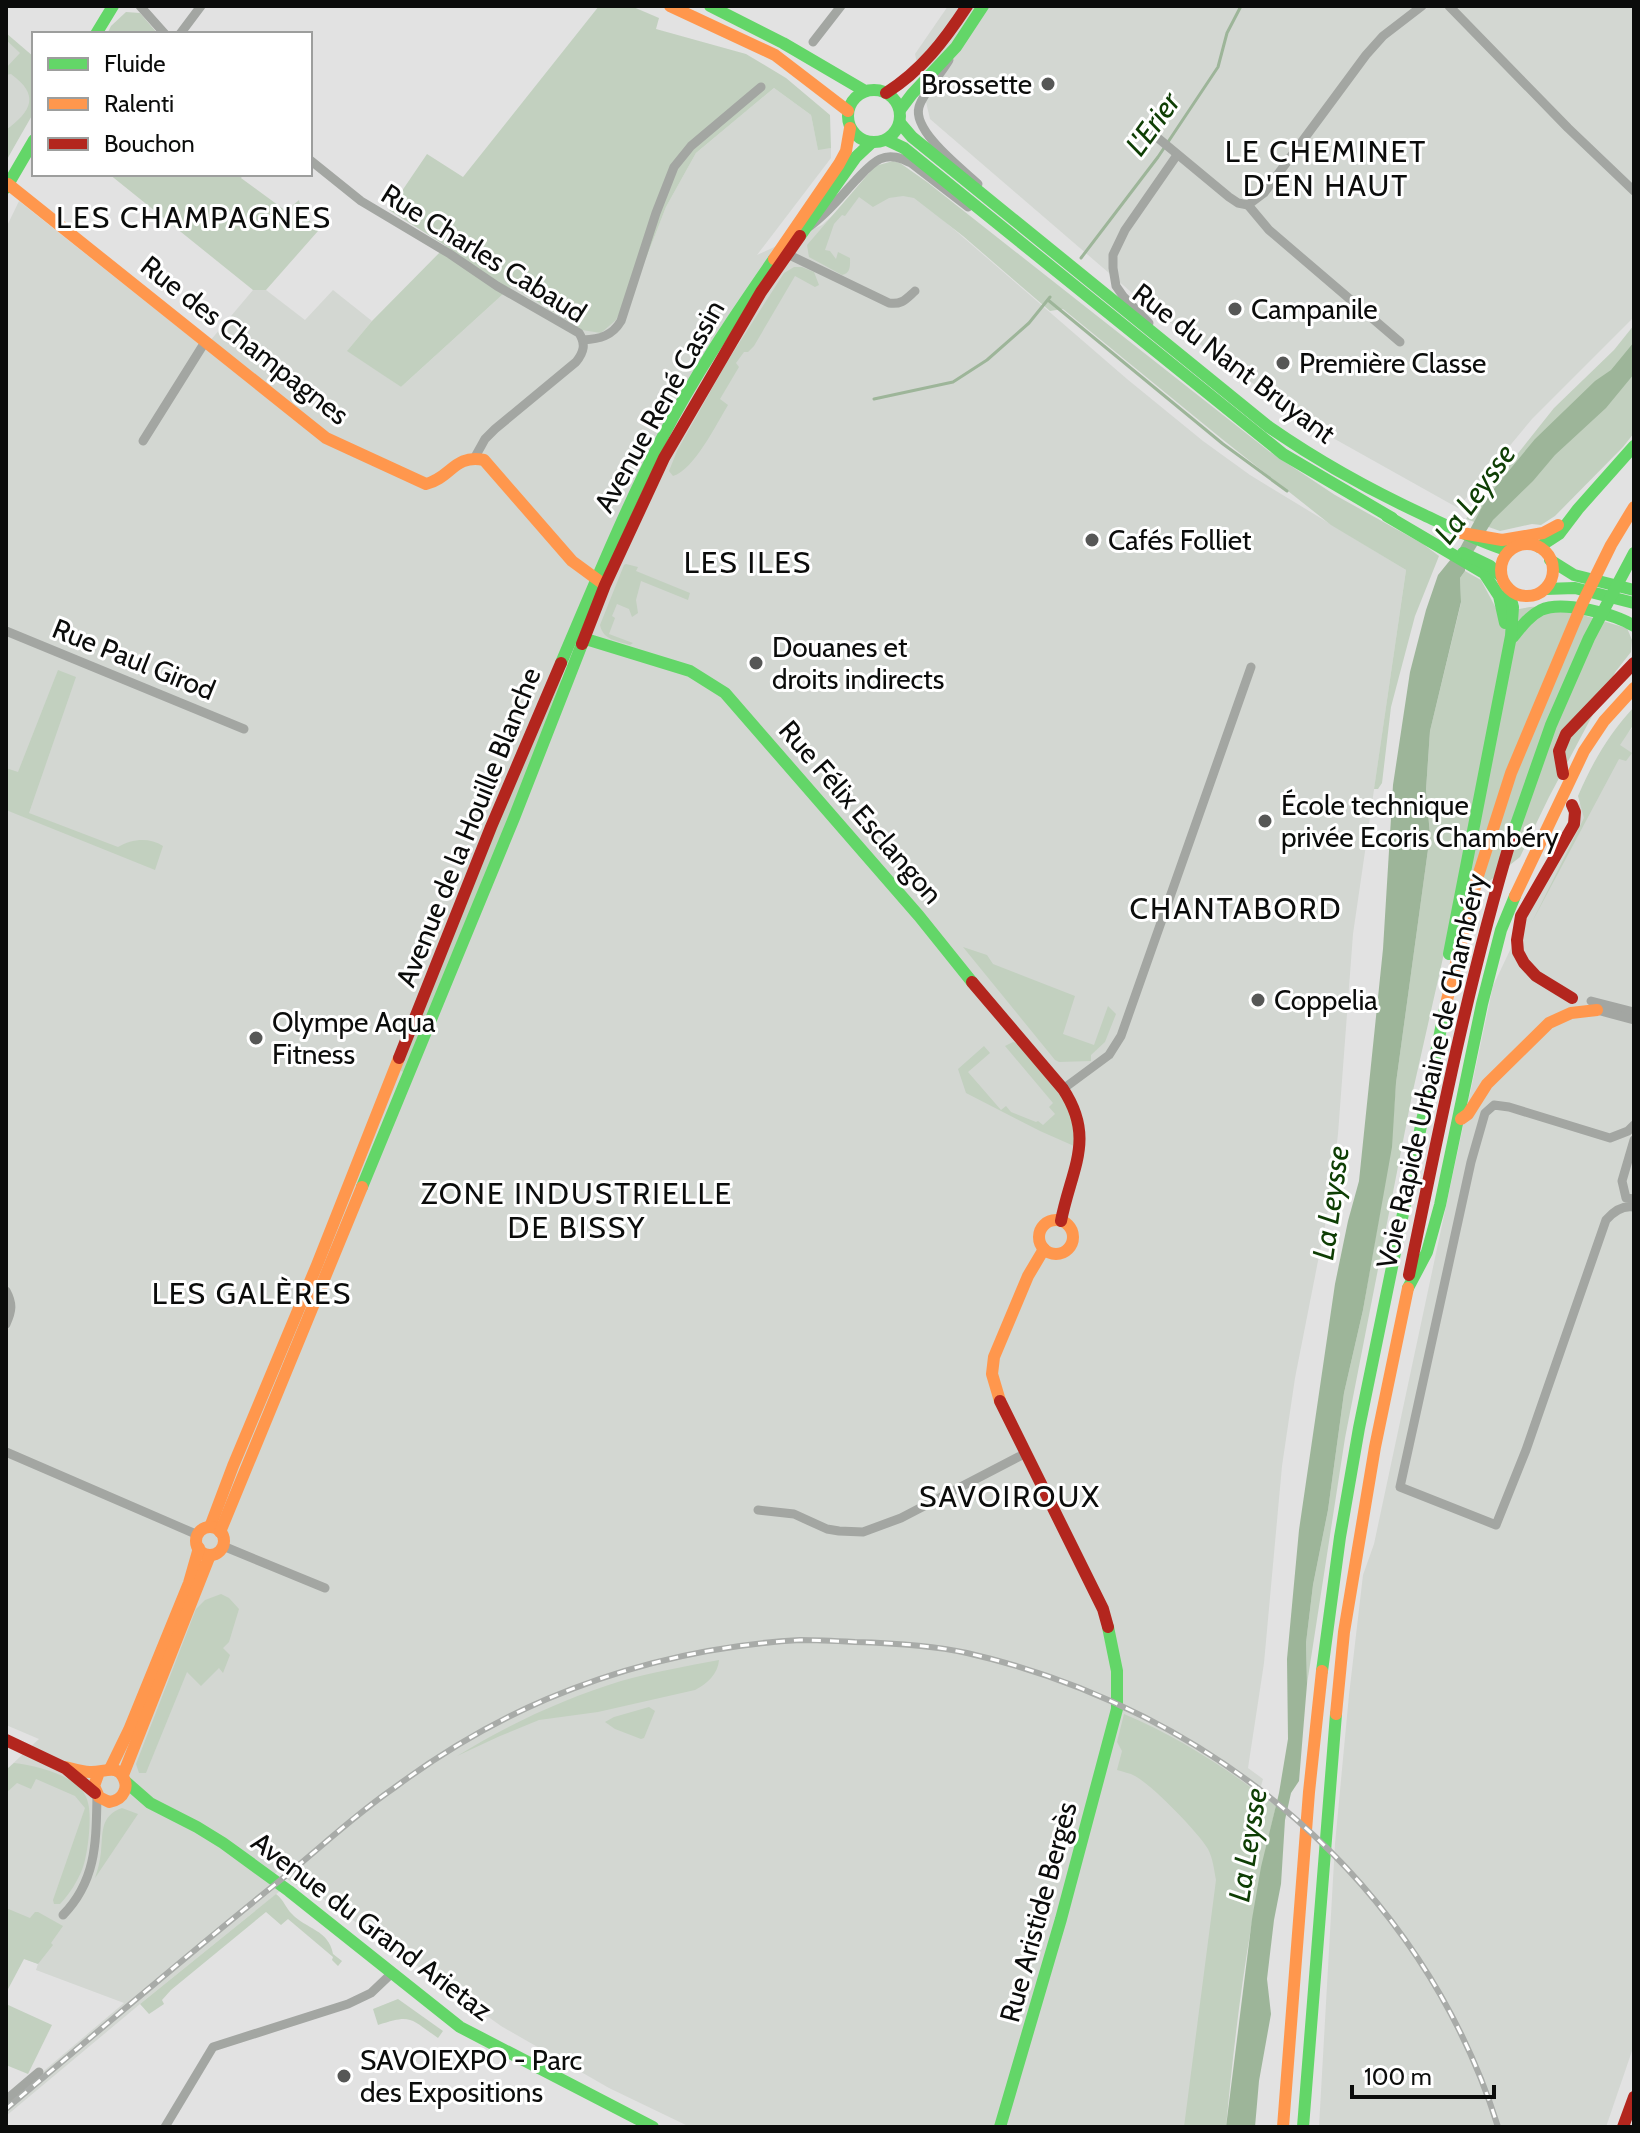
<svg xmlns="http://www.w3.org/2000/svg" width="1640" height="2133" viewBox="0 0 1640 2133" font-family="Cabin,sans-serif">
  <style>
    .built { fill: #d3d7d2 }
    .green { fill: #c2d0bf }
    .water { fill: #9db599 }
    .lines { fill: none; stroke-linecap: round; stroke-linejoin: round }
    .stream { stroke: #9db599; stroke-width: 3 }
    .street { stroke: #a3a6a2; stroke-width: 9 }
    .fast { stroke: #63d668; stroke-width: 12 }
    .slow { stroke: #ff974d; stroke-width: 12 }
    .jam { stroke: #b3261e; stroke-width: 12 }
    .rail-casing { stroke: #a8aba8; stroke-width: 6 }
    .rail { stroke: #fff; stroke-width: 3; stroke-dasharray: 9; stroke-linecap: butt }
    .poi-dot { fill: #565756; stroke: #fff; stroke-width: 3 }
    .labels { text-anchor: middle; stroke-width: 6; stroke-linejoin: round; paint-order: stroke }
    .poi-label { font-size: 28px; fill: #0b0c0b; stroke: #fff; text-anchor: start }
    .street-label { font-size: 28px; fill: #0b0c0b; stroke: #fff }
    .water-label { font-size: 30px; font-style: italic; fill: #0e3e04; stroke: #fff }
    .neighbourhood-label { font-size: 30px; letter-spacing: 2px; fill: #0b0c0b; stroke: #fff }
  </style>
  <rect width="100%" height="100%" fill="#e2e2e2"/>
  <g class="built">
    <polygon points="948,6 1634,6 1634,317 1532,419 1458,508 1308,424 1145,304 930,119 915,54"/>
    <polygon points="6,40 34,65 34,108 6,161"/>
    <polygon points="774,88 811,115 818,149 831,148 831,158 757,255 822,225 866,185 904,192 920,200 1127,379 1203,441 1250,475 1406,570 1353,934 1338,1134 1330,1200 1295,1378 1282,1466 1264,1663 1248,1768 1263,1779 1259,1793 1246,1784 1190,2127 690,2127 609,2088 501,2026 319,1896 291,1882 278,1871 267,1881 280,1891 140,2004 6,2116 6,2103 124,2003 36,1970 38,1964 6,1952 6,1770 39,1739 6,1725 6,228 19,201 204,348 253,290 266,290 305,320 333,290 372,321 348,350 401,387 512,286 582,330 647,256 666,207 696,153"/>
    <polygon points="1634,726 1634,2045 1606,2127 1319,2127 1335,1844 1349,1695 1363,1575 1374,1544 1493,986 1596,769"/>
  </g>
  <g class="green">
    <polygon points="599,6 631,6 659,18 656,29 746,54 786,78 830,115 831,148 818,150 811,115 774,88 696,153 666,207 647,256 616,320 601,333 582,330 512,286 401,387 347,351 372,321 446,246 389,210 427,154 463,177"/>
    <polygon points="126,12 140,13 158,34 107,34 111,26"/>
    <path d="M6 33 34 57V112L6 161V130C32 111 40 95 11 74L6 75V68L20 53 6 40Z"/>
    <path d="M893 161 900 163 927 182 1270 452 1335 495 1423 544 1439 556 1415 616 1391 707 1382 783 1378 789H1374L1406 570 1331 525 1222 439 1063 309 1050 311 963 236 914 198 903 196 889 198 873 207 859 197 845 216 842 215 834 224 825 250 830 251 836 259 838 252 850 258C850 265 851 273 842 275L809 257 807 245 875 166Z"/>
    <polygon points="109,174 244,174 241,178 286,211 299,200 302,211 318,231 266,290 253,290"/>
    <path d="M794 267H802L814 272 819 285 815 287 795 276 754 346 748 352H744L736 363 739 367 720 399 728 405C717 423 694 470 673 476L669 471 677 451 727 362 784 273Z"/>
    <polygon points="1634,325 1634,433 1623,447 1555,516 1541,525 1532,524 1500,531 1466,519 1554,408 1614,350"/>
    <path d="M626 564 638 567 636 571 690 593 688 600 641 581 636 600 638 613 632 617 629 609 617 604 612 616 615 618 609 634 633 643 630 645C617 641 603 640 600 625L624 565Z"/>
    <path d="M1465 571 1481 580 1498 612C1509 611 1520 609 1530 607 1556 604 1601 621 1627 628L1632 640 1631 652 1616 671 1549 797 1520 857 1454 909 1412 1095 1345 1438 1307 1684 1306 1643 1313 1585 1328 1510 1344 1393 1363 1310 1391 1147 1396 1083 1430 835 1426 790 1430 731 1461 603 1460 578Z"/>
    <path d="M58 670 76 677 29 813 118 847C132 839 149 837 163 846L155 870 6 810V768L18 772Z"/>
    <polygon points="558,679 565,681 412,1055 403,1072 401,1071 400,1068 411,1033"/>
    <path d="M1634 707V724L1620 745 1632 753 1626 761 1619 759 1531 924 1584 818 1578 796C1592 763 1609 734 1634 707Z"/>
    <polygon points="963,947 987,955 993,964 1075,996 1063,1034 1094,1045 1108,1006 1116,1014 1105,1042 1091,1055 1091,1061 1059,1062 1055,1060"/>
    <polygon points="1013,1042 1017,1043 1070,1105 1076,1118 1074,1146 1040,1131 966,1093 958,1069 984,1046 990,1053 968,1072 1001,1110 1006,1106 1011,1112 1036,1122 1038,1121 1043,1125 1055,1114 1049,1107 1053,1103 1005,1046"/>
    <polygon points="221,1594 229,1598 239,1609 229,1642 223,1648 230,1655 223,1673 219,1668 201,1686 187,1672 148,1768 146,1773 139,1773 136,1764 196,1609 205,1600"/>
    <path d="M719 1660C718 1674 707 1684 695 1690L598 1712 539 1720 500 1736 457 1756C509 1724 563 1699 621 1681 653 1672 687 1666 719 1660Z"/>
    <polygon points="649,1707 655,1711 644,1738 641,1739 615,1729 605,1722 614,1717"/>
    <path d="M1124 1714C1179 1737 1229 1770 1276 1806 1250 1912 1236 2019 1226 2127H1184L1216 1880C1214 1869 1213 1859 1208 1849 1198 1832 1152 1785 1135 1776 1130 1773 1123 1772 1117 1770L1122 1751 1117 1742Z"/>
    <path d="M14 1763C33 1765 65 1773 79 1787 83 1791 87 1797 88 1803 92 1817 88 1853 83 1867 79 1879 69 1895 60 1904H54L53 1900 85 1808 75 1796 36 1779 31 1789 17 1783 6 1793V1770Z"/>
    <path d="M122 1808 138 1814 95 1878C98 1869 100 1861 101 1852 103 1832 100 1816 122 1808Z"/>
    <path d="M276 1894C284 1900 285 1907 292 1914 306 1929 329 1930 333 1954L342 1961 338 1966 332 1960 333 1957 288 1919 281 1925 266 1912 171 1990 162 2000 164 2004 149 2014 140 2004Z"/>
    <polygon points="6,1908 30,1918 35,1912 38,1912 63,1926 51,1943 53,1945 38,1964 24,1959 6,1993"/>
    <path d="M398 1999 443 2031 438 2038C409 2018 412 2014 378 2025L373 2009Z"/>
    <polygon points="6,2004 52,2025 28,2074 6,2065"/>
  </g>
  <polygon class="water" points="1634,342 1634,374 1606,408 1555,455 1533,481 1493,520 1465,565 1465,571 1460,578 1461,602 1430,731 1426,790 1430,835 1396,1083 1392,1147 1363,1310 1344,1393 1328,1510 1313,1585 1306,1643 1307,1684 1299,1781 1291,1793 1285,1820 1281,1884 1274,1920 1267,1979 1271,2014 1259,2081 1255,2127 1226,2127 1252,1919 1261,1867 1279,1793 1288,1739 1287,1659 1299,1530 1335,1284 1348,1221 1359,1181 1383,949 1393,785 1410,672 1426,610 1438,575 1460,548 1488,496 1535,439 1595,381 1611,370"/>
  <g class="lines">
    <g class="stream">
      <polyline points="1081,258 1158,157 1218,67 1227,33 1241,6"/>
      <polyline points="1048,300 1223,444 1287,491"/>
      <polyline points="874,399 953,382 987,360 1029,323 1050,297"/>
    </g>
    <g class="street">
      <polyline points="140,6 165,34"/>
      <polyline points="1449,6 1568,128 1634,191"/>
      <polyline points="180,34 201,6"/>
      <polyline points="813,42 841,6"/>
      <path d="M949 60C941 74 923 93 919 107 912 131 962 169 978 184"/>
      <polyline points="1147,129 1229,197 1238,203 1248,205 1264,193 1366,55 1383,36 1422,6"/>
      <path d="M310 160 361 201 450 254 497 286 579 333C586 344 584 352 576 362L495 429 485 439 475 457"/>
      <polyline points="1248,205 1269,230 1400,342"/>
      <path d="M810 226C828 213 841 196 856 180 863 173 871 163 880 159 891 154 901 158 911 163L968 207"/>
      <path d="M783 252 889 303C902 305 906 299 915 291"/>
      <polyline points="1149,323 1123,296 1116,286 1113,268 1113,255 1125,230 1177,155"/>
      <path d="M583 340C600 339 612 336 621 321L656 213 674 167 691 146 761 87"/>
      <polyline points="143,441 205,342"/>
      <polyline points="6,631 244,729"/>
      <polyline points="1591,1001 1634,1012"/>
      <polyline points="1597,1010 1634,1020"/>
      <polyline points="1063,1089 1109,1055 1121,1036 1251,667"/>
      <path d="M1634 1125 1628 1131 1610 1138 1509 1107 1494 1105 1485 1113 1471 1162 1400 1487 1496 1525 1526 1450 1606 1220C1613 1212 1623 1205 1634 1207"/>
      <polyline points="1634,1140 1622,1181 1626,1198 1634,1199"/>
      <path d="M6 1291C13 1304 12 1311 6 1324"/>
      <polyline points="6,1452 198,1535"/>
      <polyline points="758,1510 794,1514 827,1529 839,1531 863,1532 901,1518 1026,1453"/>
      <polyline points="223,1546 325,1588"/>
      <path d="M63 1915C97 1880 96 1841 97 1796"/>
      <polyline points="6,2100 39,2072"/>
      <polyline points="165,2127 213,2047 348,2004 371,1993 391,1974"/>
    </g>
    <g class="fast">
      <polyline points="710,6 783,43 865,91"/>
      <polyline points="96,34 113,6"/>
      <circle cx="874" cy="116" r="26"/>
      <polyline points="900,110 912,94 956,47 983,6"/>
      <path d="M900 123 912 137 1269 427C1318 461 1370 490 1424 515 1452 528 1480 542 1509 551"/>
      <polyline points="887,140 904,148 1283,454 1392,518"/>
      <polyline points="6,188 34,140"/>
      <polyline points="800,236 856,157 871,143"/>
      <polyline points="1387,516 1484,573 1499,596 1505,623"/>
      <polyline points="1539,547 1559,534 1578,509 1634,446"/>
      <polyline points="1463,553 1490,566 1501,576"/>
      <polyline points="1550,560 1574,575 1634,590"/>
      <polyline points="1545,589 1575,588 1634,603"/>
      <polyline points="576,636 690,671 725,693 919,916 972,982"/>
      <path d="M1513 637C1521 627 1529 616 1541 610 1562 600 1615 614 1634 626"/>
      <path d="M561 663C593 588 624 512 661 440 694 376 733 318 774 259"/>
      <polyline points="1511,839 1551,725 1589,638 1634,553"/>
      <polyline points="1449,954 1511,636 1513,607 1508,588"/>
      <polyline points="362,1187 514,818 582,644"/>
      <polyline points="1408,1288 1427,1252 1440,1205 1482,1004 1501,930 1515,896"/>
      <polyline points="1322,1671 1340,1537 1359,1428 1446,1004"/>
      <polyline points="126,1782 150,1803 197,1827 223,1843 289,1891 460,2027 653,2127"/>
      <polyline points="1000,2127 1061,1919 1117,1709 1117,1671 1108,1627"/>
      <polyline points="1303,2127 1336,1714"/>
    </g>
    <g class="slow">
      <polyline points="670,6 775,55 848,111"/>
      <path d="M8 184 326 438 426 484C451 478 454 454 484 460L572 561 602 583"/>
      <polyline points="774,259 839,164 846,151 850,128"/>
      <polyline points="1462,533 1502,540 1543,533 1558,525"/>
      <circle cx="1527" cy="570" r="26"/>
      <polyline points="1515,896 1584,751 1604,721 1634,688"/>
      <polyline points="1446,1004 1477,879 1511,773 1582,604 1611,545 1634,507"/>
      <polyline points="1461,1119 1468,1114 1487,1084 1549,1023 1571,1013 1597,1010"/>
      <circle cx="1056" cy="1237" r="17"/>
      <polyline points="1000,1401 992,1374 994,1357 1028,1276 1044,1249"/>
      <polyline points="210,1527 233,1466 317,1265 399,1058"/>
      <circle cx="210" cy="1541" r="14"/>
      <polyline points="220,1532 362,1187"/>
      <polyline points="1336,1714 1344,1632 1375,1447 1408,1288"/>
      <path d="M65 1767C73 1769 82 1772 90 1772 103 1773 118 1763 124 1779 126 1783 126 1788 124 1792 121 1799 116 1801 109 1802L99 1797 94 1786 99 1772"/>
      <polyline points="110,1769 129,1730 189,1583 199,1548"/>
      <polyline points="123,1775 210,1555"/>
      <polyline points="1283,2127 1309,1792 1322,1671"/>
    </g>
    <g class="jam">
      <path d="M886 93C922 70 944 41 967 6"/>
      <polyline points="582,644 605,585 664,458 761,292 800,236"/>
      <polyline points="1563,774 1559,751 1566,734 1634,663"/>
      <polyline points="1572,805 1575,812 1574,824 1521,916 1517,940 1518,952 1524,963 1536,976 1572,998"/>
      <path d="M972 982 1063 1089C1096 1139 1071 1169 1061 1221"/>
      <polyline points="399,1058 491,827 561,663"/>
      <path d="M1409 1275C1439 1129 1468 982 1511 839"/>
      <polyline points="1000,1401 1103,1609 1108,1627"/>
      <polyline points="6,1740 65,1768 95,1793"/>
      <polyline points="1623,2127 1634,2097"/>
    </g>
    <defs>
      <path id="rail" d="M6 2109C96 2033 186 1956 278 1882 317 1851 353 1816 394 1788 441 1753 493 1722 547 1699 627 1665 713 1645 800 1640 818 1640 837 1641 855 1642 892 1643 931 1645 967 1653 1213 1709 1422 1883 1498 2127"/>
    </defs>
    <use href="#rail" class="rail-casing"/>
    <use href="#rail" class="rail"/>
  </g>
  <g class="poi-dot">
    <circle cx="1048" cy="84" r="8"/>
    <circle cx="1235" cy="309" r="8"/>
    <circle cx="1283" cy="363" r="8"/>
    <circle cx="1092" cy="540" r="8"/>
    <circle cx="756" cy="663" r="8"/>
    <circle cx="1265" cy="821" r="8"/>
    <circle cx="1258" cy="1000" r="8"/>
    <circle cx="256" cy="1038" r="8"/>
    <circle cx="344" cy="2076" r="8"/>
  </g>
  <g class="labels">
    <g class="poi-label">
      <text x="1032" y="94" text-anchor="end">Brossette</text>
      <text x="1251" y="319">Campanile</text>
      <text x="1299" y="373">Première Classe</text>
      <text x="1108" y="550">Cafés Folliet</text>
      <text x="772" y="657">Douanes et<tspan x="772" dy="32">droits indirects</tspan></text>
      <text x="1281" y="815">École technique<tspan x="1281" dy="32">privée Ecoris Chambéry</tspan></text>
      <text x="1274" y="1010">Coppelia</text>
      <text x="272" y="1032">Olympe Aqua<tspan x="272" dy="32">Fitness</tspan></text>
      <text x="360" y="2070">SAVOIEXPO - Parc<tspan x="360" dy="32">des Expositions</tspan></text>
    </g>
    <g class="street-label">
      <text transform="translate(484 253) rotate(32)" y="10">Rue Charles Cabaud</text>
      <text transform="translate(245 340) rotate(38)" y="10">Rue des Champagnes</text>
      <text transform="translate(1234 363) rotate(37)" y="10">Rue du Nant Bruyant</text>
      <text transform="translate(659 406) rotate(-61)" y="10">Avenue René Cassin</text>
      <text transform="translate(134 659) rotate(22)" y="10">Rue Paul Girod</text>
      <text transform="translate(861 812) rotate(49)" y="10">Rue Félix Esclangon</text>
      <text transform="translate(468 827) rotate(-68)" y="10">Avenue de la Houille Blanche</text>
      <text transform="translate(1431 1071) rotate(-77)" y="10">Voie Rapide Urbaine de Chambéry</text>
      <text transform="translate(1038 1912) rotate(-75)" y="10">Rue Aristide Bergès</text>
      <text transform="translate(372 1926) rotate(37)" y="10">Avenue du Grand Arietaz</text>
    </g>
    <g class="water-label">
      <text transform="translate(1153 124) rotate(-54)" y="10">L'Erier</text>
      <text transform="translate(1475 494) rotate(-54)" y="10">La Leysse</text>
      <text transform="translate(1331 1203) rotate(-82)" y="10">La Leysse</text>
      <text transform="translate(1248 1845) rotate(-81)" y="10">La Leysse</text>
    </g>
    <g class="neighbourhood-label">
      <text x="1326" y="162">LE CHEMINET<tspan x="1326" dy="34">D'EN HAUT</tspan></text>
      <text x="194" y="228">LES CHAMPAGNES</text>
      <text x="748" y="573">LES ILES</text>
      <text x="1236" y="919">CHANTABORD</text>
      <text x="577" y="1204">ZONE INDUSTRIELLE<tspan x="577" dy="34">DE BISSY</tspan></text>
      <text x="252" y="1304">LES GALÈRES</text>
      <text x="1010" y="1507">SAVOIROUX</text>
    </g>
  </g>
  <rect width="1640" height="2133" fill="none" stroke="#0b0c0b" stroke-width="16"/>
  <rect x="32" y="32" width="280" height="144" fill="#ffffff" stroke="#9d9e9d" stroke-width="2"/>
  <rect x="48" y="58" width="40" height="12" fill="#63d668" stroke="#9d9e9d" stroke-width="2"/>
  <text x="104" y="72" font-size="24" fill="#0b0c0b">Fluide</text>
  <rect x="48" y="98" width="40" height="12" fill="#ff974d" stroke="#9d9e9d" stroke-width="2"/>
  <text x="104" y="112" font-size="24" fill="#0b0c0b">Ralenti</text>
  <rect x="48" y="138" width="40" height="12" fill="#b3261e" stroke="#9d9e9d" stroke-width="2"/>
  <text x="104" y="152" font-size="24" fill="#0b0c0b">Bouchon</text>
  <path d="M1352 2085v12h142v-12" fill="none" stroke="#0b0c0b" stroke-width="4"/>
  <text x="1364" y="2085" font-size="24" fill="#0b0c0b" stroke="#ffffff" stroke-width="6" paint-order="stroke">100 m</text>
</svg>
